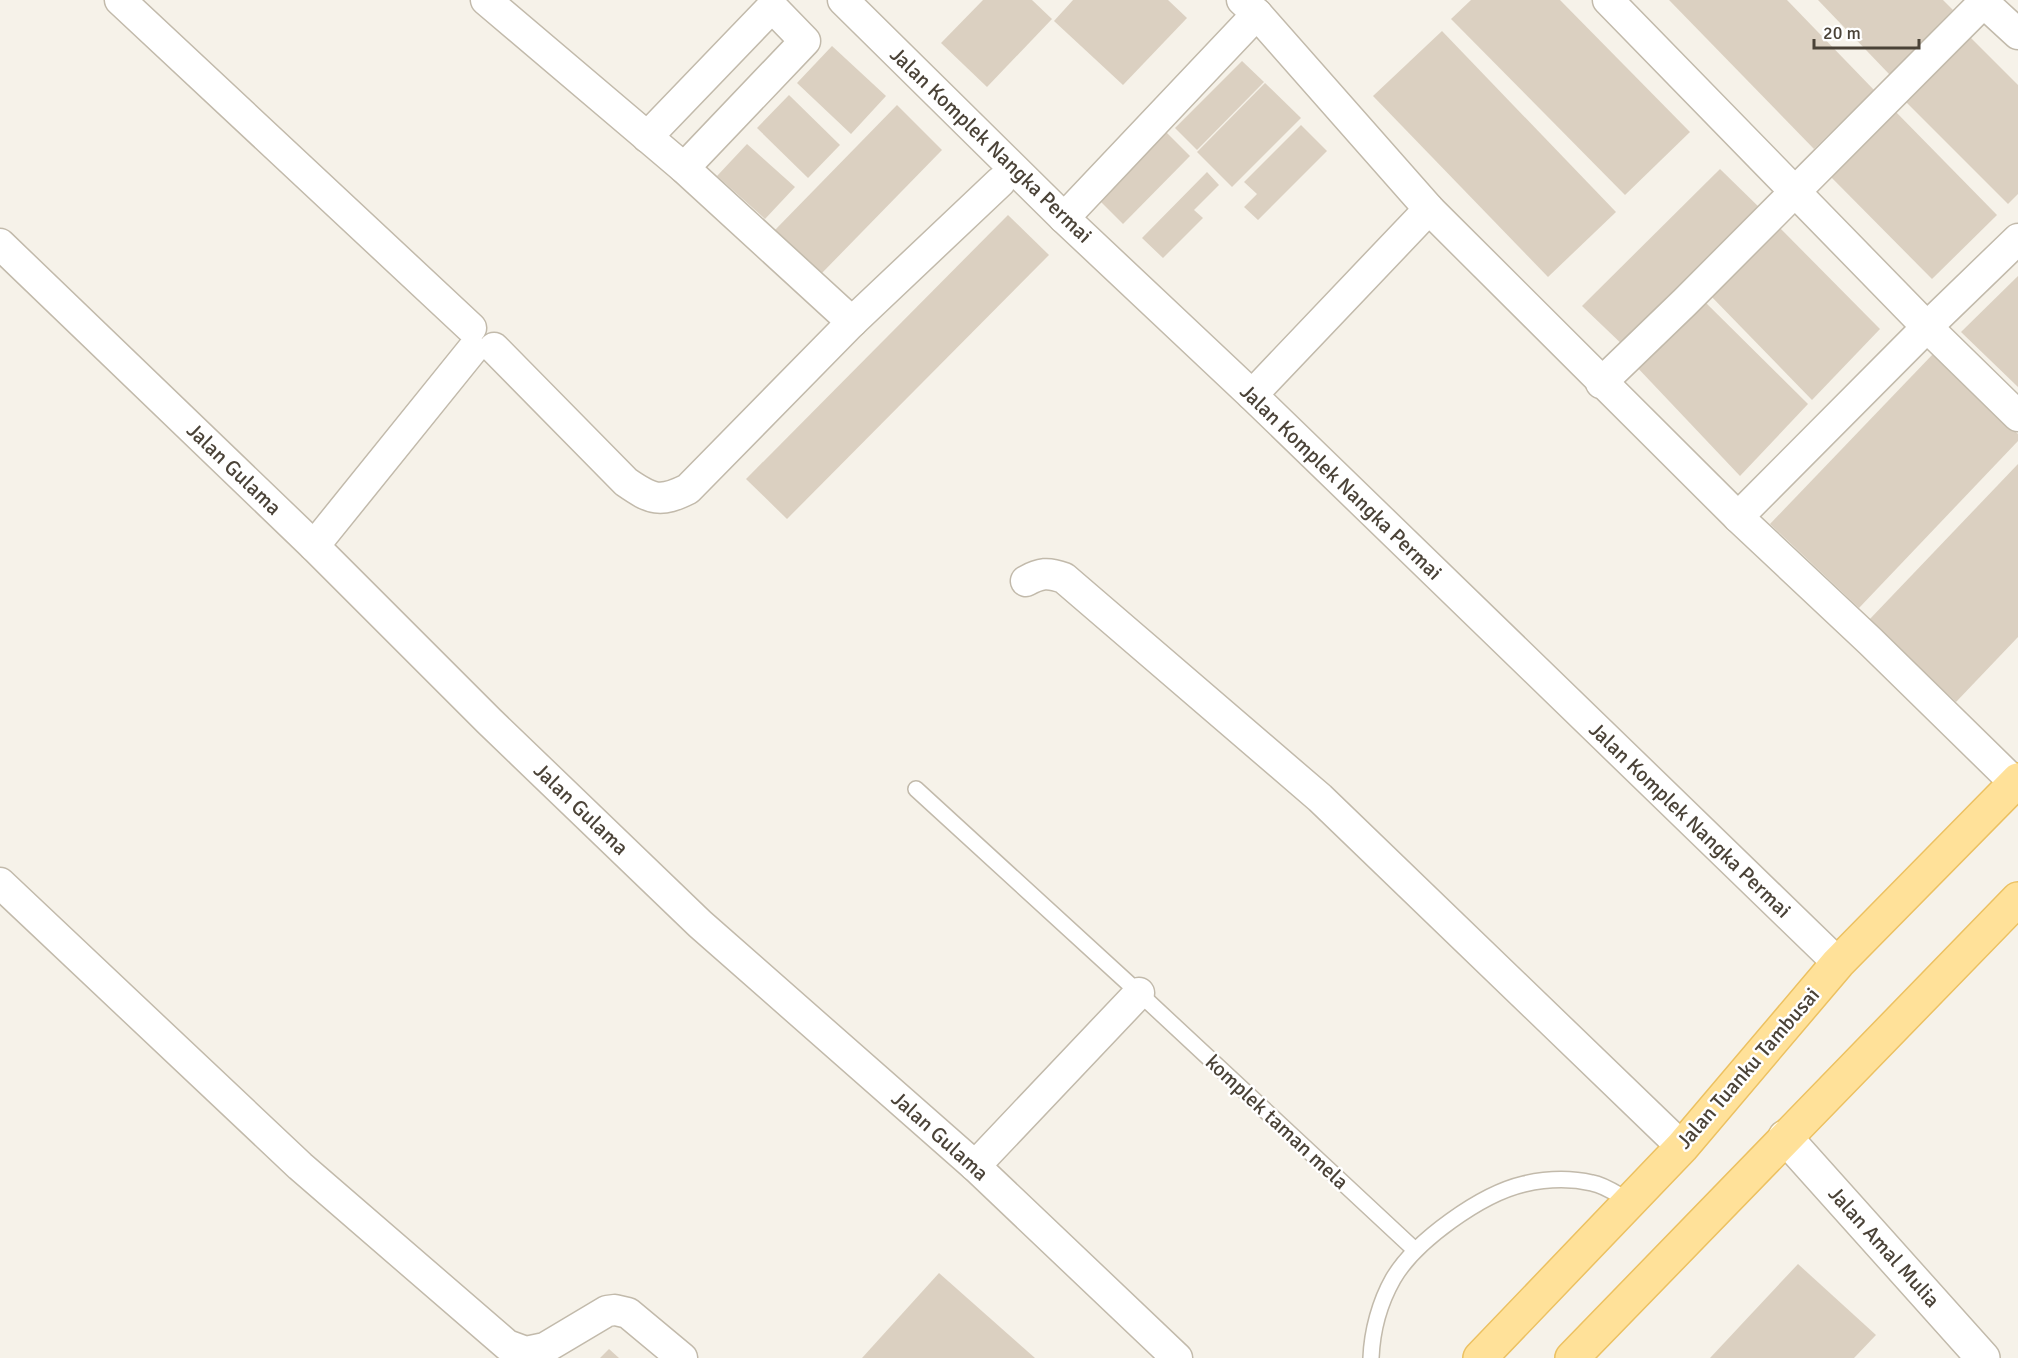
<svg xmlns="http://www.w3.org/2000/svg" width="2018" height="1358" viewBox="0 0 2018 1358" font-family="Signika,sans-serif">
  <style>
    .building { fill: #dbd0c1 }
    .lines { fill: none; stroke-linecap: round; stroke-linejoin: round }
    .service-casing { stroke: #c2baab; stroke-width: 18 }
    .minor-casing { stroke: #c2baab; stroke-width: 33 }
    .tertiary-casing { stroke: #c2baab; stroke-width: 36 }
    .primary-casing { stroke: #ecc161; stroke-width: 36 }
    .service { stroke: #fff; stroke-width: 15 }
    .minor { stroke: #fff; stroke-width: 30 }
    .tertiary { stroke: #fff; stroke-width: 33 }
    .primary { stroke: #ffe199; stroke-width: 33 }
    .labels { text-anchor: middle; stroke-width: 5; stroke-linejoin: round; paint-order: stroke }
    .street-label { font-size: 21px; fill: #4a4237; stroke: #fff }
  </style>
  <rect width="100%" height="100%" fill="#f6f2e9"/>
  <g class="building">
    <polygon points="983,0 1032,0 1052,19 987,87 941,43"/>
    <polygon points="1073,0 1168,0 1187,18 1123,85 1054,21"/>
    <polygon points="1471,0 1560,0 1690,132 1625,195 1451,19"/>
    <polygon points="1669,0 1787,0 1874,90 1814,149"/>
    <polygon points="1818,0 1943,0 1953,10 1890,75"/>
    <polygon points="1442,31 1616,212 1548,277 1373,96"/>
    <polygon points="1968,35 2018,85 2018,194 2008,204 1903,99"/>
    <polygon points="832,46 886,96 851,134 797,83"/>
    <polygon points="1242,61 1264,82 1197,150 1175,128"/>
    <polygon points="1265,83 1301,118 1232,187 1197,152"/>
    <polygon points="789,95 840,145 808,178 757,128"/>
    <polygon points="897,105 942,150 821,274 775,230"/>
    <polygon points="1893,109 1997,215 1932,279 1828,174"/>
    <polygon points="1301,125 1327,151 1258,220 1244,207 1257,194 1244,182"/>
    <polygon points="1166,132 1190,156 1123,224 1099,200"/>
    <polygon points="747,144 795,187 765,219 717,176"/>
    <polygon points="1720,169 1764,212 1627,349 1582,306"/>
    <polygon points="1207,172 1219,185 1194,210 1203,218 1163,258 1142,238"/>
    <polygon points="1008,215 1049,255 787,519 746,479"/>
    <polygon points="1776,224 1880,329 1812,400 1707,292"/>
    <polygon points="2018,276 2018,387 1961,332"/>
    <polygon points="1701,298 1808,404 1740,476 1634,364"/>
    <polygon points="1933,354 2018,434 2018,441 1859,608 1770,524"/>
    <polygon points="2018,464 2018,637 1956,702 1869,620"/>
    <polygon points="1798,1264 1876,1335 1854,1358 1710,1358"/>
    <polygon points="939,1273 1035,1358 862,1358"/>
    <polygon points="609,1349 619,1358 600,1358"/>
  </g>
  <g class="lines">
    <defs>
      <g id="service">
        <polyline points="916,789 1139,993 1415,1250"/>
        <path d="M1371 1358C1372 1331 1380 1302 1393 1279 1415 1241 1481 1194 1524 1184 1546 1179 1570 1178 1592 1183 1605 1185 1618 1195 1629 1201"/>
      </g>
      <g id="minor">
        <polyline points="120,0 471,328"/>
        <polyline points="486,0 684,168 852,322"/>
        <polyline points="843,0 1064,218 1252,395 1838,963"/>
        <polyline points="1242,0 1257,14 1429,209 1738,517 1870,641 2015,783"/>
        <polyline points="1608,0 1927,327 2018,416"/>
        <polyline points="1981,0 2018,34"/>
        <polyline points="647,137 772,7 805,41 684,168"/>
        <polyline points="1064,218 1257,14"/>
        <polyline points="0,244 314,546 489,721 700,924 975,1166 1177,1358"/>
        <path d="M494 348 626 482C652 500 660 503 688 489L852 322 1000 182"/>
        <polyline points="1601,383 1685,302 1984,2"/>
        <polyline points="1252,395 1429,209"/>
        <polyline points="1738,517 1927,327 2018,239"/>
        <polyline points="314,546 472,350"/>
        <path d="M1026 581C1040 573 1048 572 1064 578L1320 798 1682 1147"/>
        <polyline points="0,883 300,1166 507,1345 526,1352 545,1348 607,1311 615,1310 628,1313 682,1358"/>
        <polyline points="975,1166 1139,993"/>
      </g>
      <polyline id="tertiary" points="1785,1137 1983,1358"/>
      <g id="primary">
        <polyline points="1480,1358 1682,1147 1838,963 2018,780"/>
        <polyline points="1572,1358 2018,899"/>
      </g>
    </defs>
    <use href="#service" class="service-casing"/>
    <use href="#minor" class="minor-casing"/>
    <use href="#tertiary" class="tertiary-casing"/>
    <use href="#primary" class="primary-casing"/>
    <use href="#service" class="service"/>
    <use href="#minor" class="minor"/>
    <use href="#tertiary" class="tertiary"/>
    <use href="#primary" class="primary"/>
  </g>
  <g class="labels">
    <g class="street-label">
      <text transform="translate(991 145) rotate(44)" y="7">Jalan Komplek Nangka Permai</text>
      <text transform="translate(234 469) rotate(44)" y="7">Jalan Gulama</text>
      <text transform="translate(1341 482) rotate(44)" y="7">Jalan Komplek Nangka Permai</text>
      <text transform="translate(581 809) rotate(44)" y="7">Jalan Gulama</text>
      <text transform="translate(1690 820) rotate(44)" y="7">Jalan Komplek Nangka Permai</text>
      <text transform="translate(1748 1068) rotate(-49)" y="7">Jalan Tuanku Tambusai</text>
      <text transform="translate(1277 1122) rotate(43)" y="7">komplek taman mela</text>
      <text transform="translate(940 1136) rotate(42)" y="7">Jalan Gulama</text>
      <text transform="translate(1884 1247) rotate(48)" y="7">Jalan Amal Mulia</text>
    </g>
  </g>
  <path d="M1814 39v9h105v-9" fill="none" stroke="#4a4237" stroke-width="3"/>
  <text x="1823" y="39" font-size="18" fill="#4a4237" stroke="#ffffff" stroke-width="4.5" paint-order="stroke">20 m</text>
</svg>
